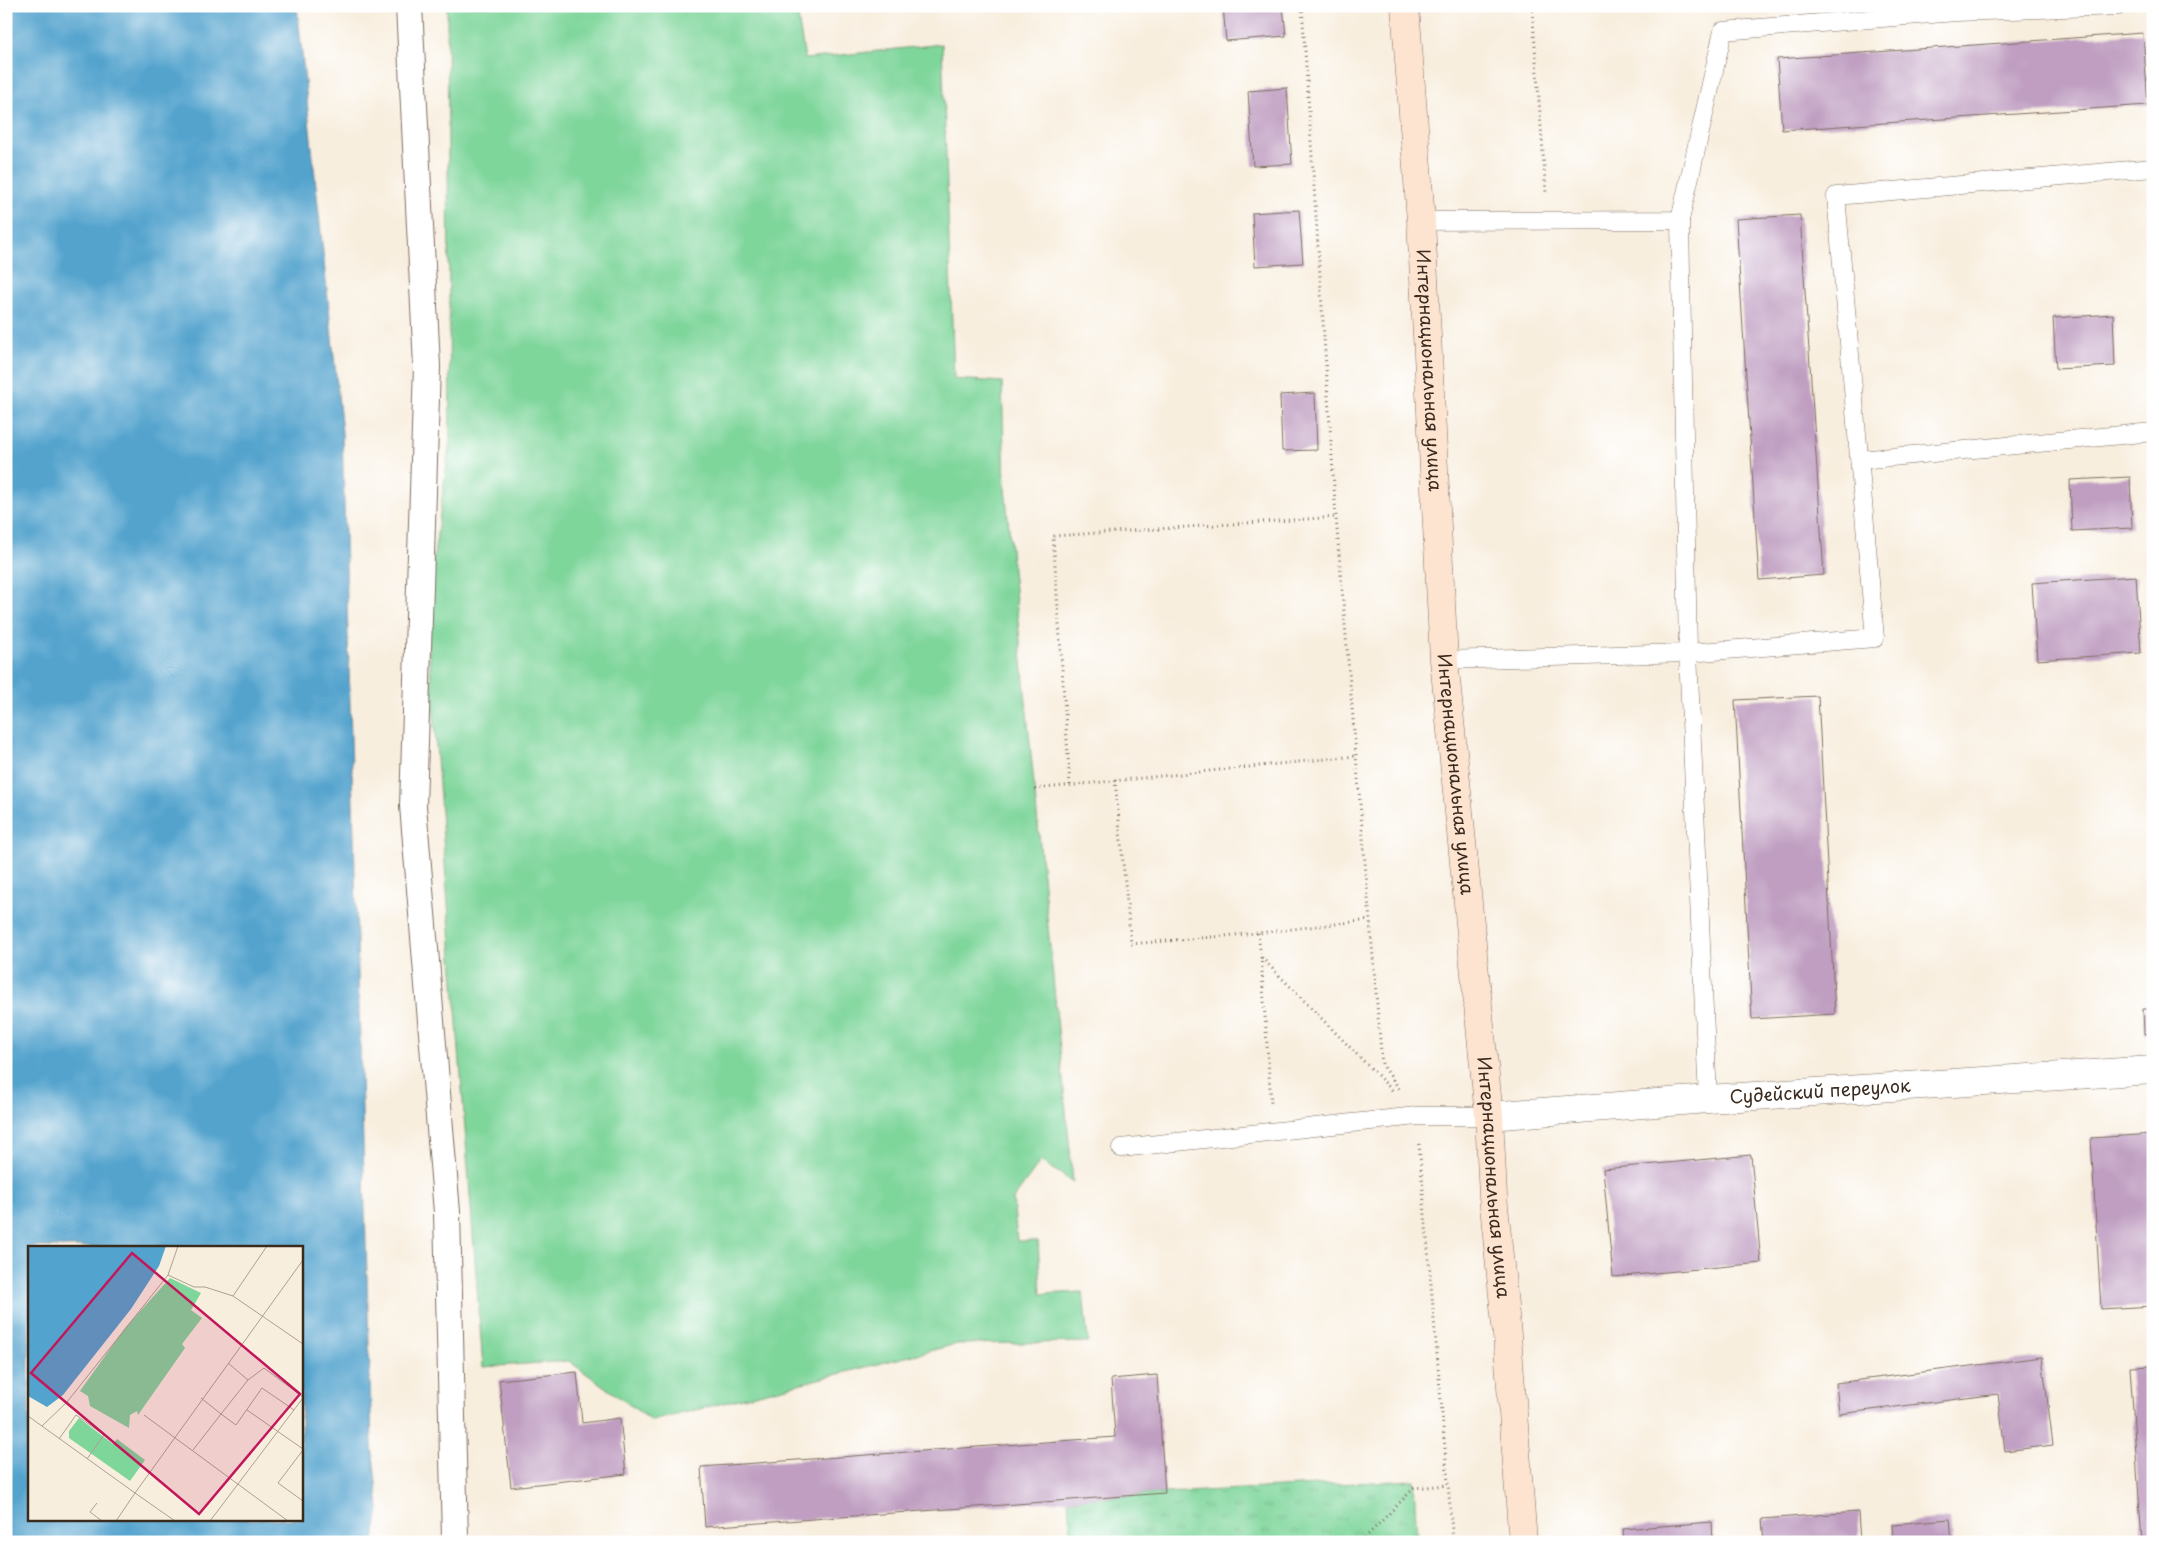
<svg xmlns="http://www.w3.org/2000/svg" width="2159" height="1548" viewBox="0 0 2159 1548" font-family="'Playpen Sans',sans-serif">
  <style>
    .grass { fill: url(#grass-tufts); stroke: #5d805c }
    .pitch { fill: #7fd69b; stroke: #5d805c }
    .water { fill: #52a3cd; stroke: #466676; fill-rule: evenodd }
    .building { fill: #bf9ec1 }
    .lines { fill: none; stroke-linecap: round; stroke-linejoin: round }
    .service-casing { stroke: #7d6f61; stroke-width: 19 }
    .pedestrian-casing { stroke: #7d6f61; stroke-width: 28 }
    .minor-casing { stroke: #7d6f61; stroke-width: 29 }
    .secondary-casing { stroke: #7d6f61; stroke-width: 29 }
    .path { stroke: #7d6f61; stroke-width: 3; stroke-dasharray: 1 4; stroke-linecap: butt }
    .service { stroke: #fff; stroke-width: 18 }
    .pedestrian { stroke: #fff; stroke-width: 26 }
    .minor { stroke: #fff; stroke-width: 28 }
    .secondary { stroke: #fde4d1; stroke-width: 28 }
    .labels { text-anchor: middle; stroke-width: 5; stroke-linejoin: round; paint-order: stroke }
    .street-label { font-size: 18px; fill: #3b2a1e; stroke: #fff }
    .inset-road { fill: none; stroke: #aca091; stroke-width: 1 }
    .view { fill: #c2185b; fill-opacity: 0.15; stroke: #c2185b; stroke-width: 2.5 }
    .inset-edge { fill: none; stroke: #3b2a1e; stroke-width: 2.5 }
  </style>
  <defs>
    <pattern id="grass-tufts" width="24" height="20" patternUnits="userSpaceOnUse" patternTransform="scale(1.25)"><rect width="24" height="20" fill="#7fd69b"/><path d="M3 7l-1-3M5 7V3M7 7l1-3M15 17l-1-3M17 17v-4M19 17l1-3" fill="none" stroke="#6fb885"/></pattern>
  </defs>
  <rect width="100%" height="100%" fill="#fff"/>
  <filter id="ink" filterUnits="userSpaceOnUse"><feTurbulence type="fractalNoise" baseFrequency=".02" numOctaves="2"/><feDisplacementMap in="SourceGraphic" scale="10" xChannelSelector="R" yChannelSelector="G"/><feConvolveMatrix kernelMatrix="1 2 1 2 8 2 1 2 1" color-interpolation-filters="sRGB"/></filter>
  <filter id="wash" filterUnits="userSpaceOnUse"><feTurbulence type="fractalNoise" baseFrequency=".0096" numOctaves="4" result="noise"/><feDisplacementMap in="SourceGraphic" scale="20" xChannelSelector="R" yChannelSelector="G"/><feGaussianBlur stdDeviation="1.12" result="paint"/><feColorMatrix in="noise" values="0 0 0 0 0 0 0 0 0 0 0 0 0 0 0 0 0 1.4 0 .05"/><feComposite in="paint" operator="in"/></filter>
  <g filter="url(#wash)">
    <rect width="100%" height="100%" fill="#f8eede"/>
    <polygon class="grass" points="1414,1480 1417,1542 1071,1542 1068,1500 1165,1493"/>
    <polygon class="pitch" points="447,6 796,6 805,59 942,44 954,379 1002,382 1005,488 1073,1182 1041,1161 1013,1199 1017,1241 1038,1241 1041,1294 1083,1292 1088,1342 957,1344 652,1421 569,1361 483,1367 426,613 450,441"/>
    <path class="water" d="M6 6H297L342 432 372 1445 379 1509 374 1542H6ZM29 1247H301V1519H29Z"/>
    <g id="blocks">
      <g class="building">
        <polygon points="1223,6 1283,6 1286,36 1226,41"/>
        <polygon points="2143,33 2148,105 1782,130 1777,59"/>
        <polygon points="1287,88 1292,164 1253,166 1248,91"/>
        <polygon points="1299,210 1303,263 1255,266 1252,213"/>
        <polygon points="1800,215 1824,575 1759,580 1736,219"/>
        <polygon points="2113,314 2115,366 2056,369 2053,318"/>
        <polygon points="1315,393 1317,450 1282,451 1280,395"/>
        <polygon points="2130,477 2132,528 2072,531 2070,480"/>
        <polygon points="2136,576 2141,653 2037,660 2032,583"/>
        <polygon points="1818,696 1835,1014 1752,1019 1735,700"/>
        <polygon points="2143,1009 2153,1009 2153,1033 2144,1034"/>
        <polygon points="2153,1134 2153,1306 2101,1309 2091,1138"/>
        <polygon points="1751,1155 1761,1263 1613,1277 1603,1169"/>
        <polygon points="2042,1357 2053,1445 2005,1451 1998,1394 1839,1414 1836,1383"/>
        <polygon points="2153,1366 2153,1542 2142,1542 2130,1367"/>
        <polygon points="577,1372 582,1423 620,1418 626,1474 511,1487 499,1380"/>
        <polygon points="1157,1375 1165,1493 705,1527 701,1467 1115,1437 1111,1379"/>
        <polygon points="1858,1512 1860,1542 1764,1542 1762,1519"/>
        <polygon points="1950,1519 1952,1542 1893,1542 1892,1524"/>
        <polygon points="1712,1522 1713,1542 1624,1542 1623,1529"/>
      </g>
    </g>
  </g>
  <g filter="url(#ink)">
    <use href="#blocks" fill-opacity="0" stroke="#7d6f61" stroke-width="1"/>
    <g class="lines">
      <defs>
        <g id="service">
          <polyline points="1421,221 1680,220 1723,31 1956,12 2118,6"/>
          <polyline points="1860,460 2153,432"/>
          <polyline points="1444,660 1688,653 1680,220"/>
          <polyline points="1708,1099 1688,653 1875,638 1836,196 2153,168"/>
          <polyline points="1121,1148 1417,1116 1489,1116"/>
        </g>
        <polyline id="pedestrian" points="409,6 427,366 413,806 447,1212 455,1539"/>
        <g id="minor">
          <path id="s1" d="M1489 1116 1708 1099 2153 1070"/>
          <polyline points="455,1542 455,1539"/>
        </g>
        <g id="secondary">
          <path id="s2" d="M1405 6 1421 221 1444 660 1489 1116 1493 1196 1507 1335 1523 1542"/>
        </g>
      </defs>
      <use href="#service" class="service-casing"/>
      <use href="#pedestrian" class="pedestrian-casing"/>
      <use href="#minor" class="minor-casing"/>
      <use href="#secondary" class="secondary-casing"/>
      <g class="path">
        <polyline points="1302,6 1336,517 1382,1064 1400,1090"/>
        <polyline points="1532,6 1546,193"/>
        <polyline points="1115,780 1131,944 1258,933 1370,920"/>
        <polyline points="1070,785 1053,536 1336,517"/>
        <polyline points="1035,789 1356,756"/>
        <polyline points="1258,933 1261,957 1393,1091"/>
        <polyline points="1261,957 1271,1103"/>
        <polyline points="1419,1144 1453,1542"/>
        <polyline points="1361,1542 1414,1488 1448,1485"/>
      </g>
      <use href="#service" class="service"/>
      <use href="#pedestrian" class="pedestrian"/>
      <use href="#minor" class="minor"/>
      <use href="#secondary" class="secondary"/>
    </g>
  </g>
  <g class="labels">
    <g class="street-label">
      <text dy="6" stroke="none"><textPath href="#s2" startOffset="365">Интернациональная улица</textPath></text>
      <text dy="6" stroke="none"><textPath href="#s2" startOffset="770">Интернациональная улица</textPath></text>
      <text dy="6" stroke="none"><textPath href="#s1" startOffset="332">Судейский переулок</textPath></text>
      <text dy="6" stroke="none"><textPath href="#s2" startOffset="1175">Интернациональная улица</textPath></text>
    </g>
  </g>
  <g transform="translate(28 1246)">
    <rect width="275" height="275" fill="#f8eede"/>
    <path d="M51 172 85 198 89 193 117 214 102 235 41 192V185Z" fill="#7fd69b"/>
    <path d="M142 32 173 47 163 64 174 72 154 98 157 102 110 169 109 165 102 169 101 182 62 160 60 150 52 145 97 82Z" fill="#7fd69b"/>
    <path d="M0 0H138L131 20 103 63 35 149 19 161 0 150Z" fill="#52a3cd"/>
    <path class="inset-road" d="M140 29 166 41H177L205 50 275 98M205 50 239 0M200 117 220 134 236 122 275 151M173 152 193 168 220 134M219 164 275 203M116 169 260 275M0 170 107 247 275 14M14 180 39 156 140 29 150 0M31 193 48 169 76 189 59 213M165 204 193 168 208 179 234 142 266 164M275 204 250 237 275 255M69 257 62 266 74 275M88 275 107 247 147 275M182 275 275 152"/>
    <path class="view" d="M104 7 272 148 171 268 3 127Z"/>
    <rect width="275" height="275" class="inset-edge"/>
  </g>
  <rect width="2159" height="1548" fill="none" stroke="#fff" stroke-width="25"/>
</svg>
